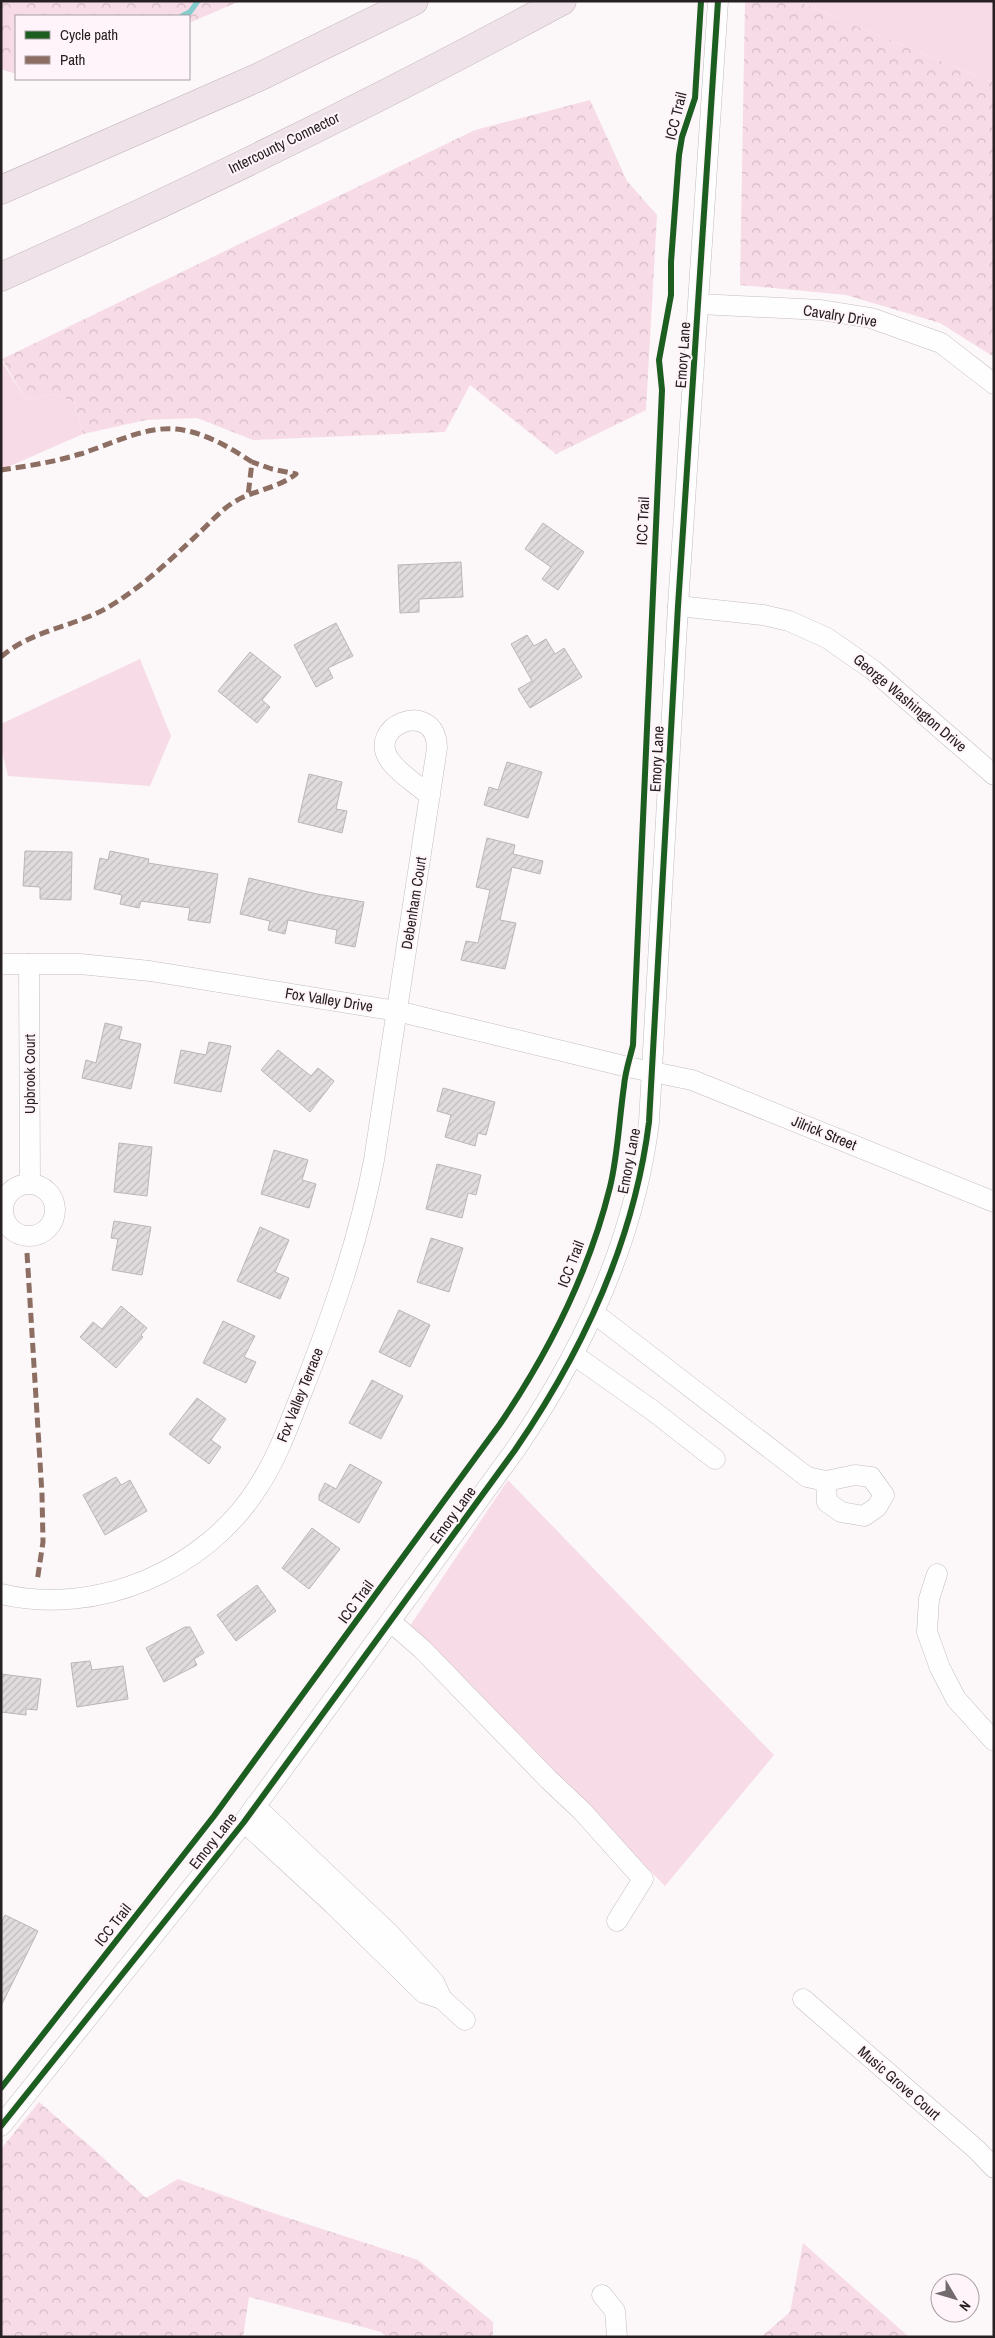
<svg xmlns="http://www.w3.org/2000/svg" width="995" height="2338" viewBox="0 0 995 2338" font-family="'Archivo Narrow',sans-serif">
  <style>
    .grass { fill: #f7dce7 }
    .forest { fill: url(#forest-crowns) }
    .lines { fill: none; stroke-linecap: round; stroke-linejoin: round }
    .stream { stroke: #85cdcc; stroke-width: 5.5 }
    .building { fill: url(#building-hatch); stroke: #bbb5b8 }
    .minor-casing { stroke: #c3bdc0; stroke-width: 21 }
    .highway-casing { stroke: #c3b6bb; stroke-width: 29 }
    .minor { stroke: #fffefe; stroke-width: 20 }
    .highway { stroke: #efe3e9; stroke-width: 28 }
    .quiet { stroke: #8d6e63; stroke-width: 5; stroke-dasharray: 10 5; stroke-linecap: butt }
    .cycleway-casing { stroke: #fff4f9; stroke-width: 9 }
    .cycleway { stroke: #1b5e20; stroke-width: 6 }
    .labels { text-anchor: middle; stroke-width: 4; stroke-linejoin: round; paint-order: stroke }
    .street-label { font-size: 15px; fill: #262022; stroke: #fff4f9 }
  </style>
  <defs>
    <pattern id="forest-crowns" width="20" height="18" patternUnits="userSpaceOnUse" patternTransform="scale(1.25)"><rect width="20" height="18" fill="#f7dce7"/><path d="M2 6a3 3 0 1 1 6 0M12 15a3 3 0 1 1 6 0" fill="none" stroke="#d4bcc6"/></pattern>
    <pattern id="building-hatch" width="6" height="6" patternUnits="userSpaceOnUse" patternTransform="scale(1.25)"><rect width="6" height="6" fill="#e0dbdd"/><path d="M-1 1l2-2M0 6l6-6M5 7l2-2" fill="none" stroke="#c0bcbd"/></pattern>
  </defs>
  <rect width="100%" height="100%" fill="#fcf7f9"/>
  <g class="grass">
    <polygon points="796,1 994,1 994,83"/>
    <polygon points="1,360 26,400 53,394 74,402 83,434 1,470"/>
    <polygon points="140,659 171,736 150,786 8,776 1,747 1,724"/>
    <polygon points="508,1480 774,1755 665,1886 410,1626"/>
  </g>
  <g class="forest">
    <polygon points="1,1 240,1 189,23 189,16 16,16 16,74 1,69"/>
    <polygon points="745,1 796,1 994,83 994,357 940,323 846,295 740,285"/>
    <polygon points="590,100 627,181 657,215 646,410 556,454 470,385 445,432 253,440 197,418 146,420 83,434 74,402 53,394 26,400 2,359 475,130"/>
    <polygon points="39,2102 98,2153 146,2198 178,2179 273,2213 418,2260 493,2322 493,2337 387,2337 381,2332 249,2297 243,2337 1,2337 1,2149"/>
    <polygon points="803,2243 909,2337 761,2337 790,2312"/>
  </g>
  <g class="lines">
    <polyline class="stream" points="182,16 190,12 198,1"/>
  </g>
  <g class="building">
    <polygon points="543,523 584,552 558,590 542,579 551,567 525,549"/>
    <polygon points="461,562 463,597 419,599 419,612 400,613 398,565"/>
    <polygon points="336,623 353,656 328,668 333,678 316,687 294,645"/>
    <polygon points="527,635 534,646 546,639 555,654 564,648 582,677 530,708 518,689 532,681 511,644"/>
    <polygon points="250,652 281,677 262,700 270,707 257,723 218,691"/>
    <polygon points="507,762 542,772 528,818 484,805 489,787 498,790"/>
    <polygon points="309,774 342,782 336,809 347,811 342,833 298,822"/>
    <polygon points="487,838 515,845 513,854 543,861 540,874 512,867 500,920 516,923 505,969 461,960 466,941 478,943 490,890 476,887"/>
    <polygon points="25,851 72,852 71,900 40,899 40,887 23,886"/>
    <polygon points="110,851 149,859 148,863 218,874 210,923 188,920 190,908 141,901 139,908 120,904 122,895 94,889 100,858 108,860"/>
    <polygon points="249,878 317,894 364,902 355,947 335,943 337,930 288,920 285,934 268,930 270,921 240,914"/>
    <polygon points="105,1023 122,1027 119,1039 141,1044 131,1089 82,1078 86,1060 96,1063"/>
    <polygon points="209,1042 231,1046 221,1092 174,1083 181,1050 206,1055"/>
    <polygon points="278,1050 311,1076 318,1068 334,1081 310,1112 261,1070"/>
    <polygon points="443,1088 495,1102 486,1135 478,1133 475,1146 445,1137 451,1115 437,1111"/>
    <polygon points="119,1143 152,1147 147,1196 114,1192"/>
    <polygon points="274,1150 308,1160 302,1180 316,1184 309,1208 261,1194"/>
    <polygon points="437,1164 481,1175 476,1195 468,1193 462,1218 426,1209"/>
    <polygon points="114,1221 151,1227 142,1275 112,1270 118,1239 111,1238"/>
    <polygon points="260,1227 289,1240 275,1272 289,1278 280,1299 237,1281"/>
    <polygon points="431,1238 463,1248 449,1292 417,1282"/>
    <polygon points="121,1306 147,1328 141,1335 143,1337 116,1368 80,1337 93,1322 102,1329"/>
    <polygon points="399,1310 430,1325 410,1367 379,1352"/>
    <polygon points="223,1321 255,1336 244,1357 256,1362 246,1383 203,1363"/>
    <polygon points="372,1380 403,1396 381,1439 349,1423"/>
    <polygon points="197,1398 226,1419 211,1440 221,1447 209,1464 169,1434"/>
    <polygon points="350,1464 382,1482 359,1523 319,1500 319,1495 325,1483 336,1489"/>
    <polygon points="116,1477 121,1485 130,1480 147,1511 105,1535 83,1495"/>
    <polygon points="312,1528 340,1549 309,1589 282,1568"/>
    <polygon points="257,1585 276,1611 236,1641 217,1615"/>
    <polygon points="185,1627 190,1627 204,1653 194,1659 197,1665 164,1682 146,1648"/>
    <polygon points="90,1661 92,1670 123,1666 128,1699 77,1707 71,1663"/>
    <polygon points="1,1674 41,1679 37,1710 26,1709 26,1715 1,1712"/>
    <polygon points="5,1915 38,1931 1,2006 1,1923"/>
  </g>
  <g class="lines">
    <defs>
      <g id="minor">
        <polyline points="699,304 821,310 871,318 941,343 994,384"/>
        <polyline points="678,606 763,615 789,621 827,638 873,670 994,775"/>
        <polyline points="1,964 80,964 150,971 397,1011 628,1067 692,1080 994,1202"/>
        <polyline points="29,964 30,1183"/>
        <circle cx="29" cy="1210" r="26"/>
        <polyline points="594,1313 807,1477 826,1481 855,1475 871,1477 884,1495 877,1507 864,1516 841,1512 827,1502 826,1481"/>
        <polyline points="574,1355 652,1410 715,1459"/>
        <polyline points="937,1574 929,1599 927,1632 940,1668 956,1699 994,1741"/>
        <path d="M1 1594C97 1617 206 1570 258 1487 278 1457 290 1421 304 1387 333 1313 359 1239 374 1160L437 748C436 697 363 726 391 762 401 775 418 785 430 796"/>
        <polyline points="391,1622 422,1649 548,1779 582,1811 643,1879 617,1921"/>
        <polyline points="255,1806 390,1934 434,1982 442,1999 465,2020"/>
        <polyline points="244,1822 334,1905 424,1993 442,1999"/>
        <polyline points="803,1999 977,2150 994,2168"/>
        <path d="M1 2126 244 1822 515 1450C583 1351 634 1242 649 1122L678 606 718 1"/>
        <polyline points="602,2295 615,2311 617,2337"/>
      </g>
      <g id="highway">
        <polyline points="1,190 259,77 414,1"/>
        <path d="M1 277C191 192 379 100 562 1"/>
      </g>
    </defs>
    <use href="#minor" class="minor-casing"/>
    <use href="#highway" class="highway-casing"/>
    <use href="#minor" class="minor"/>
    <use href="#highway" class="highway"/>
    <g class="quiet">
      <path d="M1 470C27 466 55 462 80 454 110 445 144 426 176 429 204 432 229 447 252 462L248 496"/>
      <path d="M1 657C30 631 72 627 105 609 140 589 168 562 197 535 208 525 219 512 231 504 251 490 275 490 296 474L272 469 252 462"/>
      <polyline points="27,1253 42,1494 43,1542 37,1582"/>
    </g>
    <defs>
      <g id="cycleway">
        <path d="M1 2088 214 1816 500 1424C549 1352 589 1272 610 1187 618 1154 619 1120 624 1086 625 1072 630 1058 633 1045L662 390 659 360 671 295V262L679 155 682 137 695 98 701 1"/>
        <path d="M1 2126 244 1822 515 1450C583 1351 634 1242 649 1122L678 606 718 1"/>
      </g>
    </defs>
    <use href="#cycleway" class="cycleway-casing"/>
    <use href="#cycleway" class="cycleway"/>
  </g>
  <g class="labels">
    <g class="street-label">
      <text transform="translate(676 116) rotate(-76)" y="5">ICC Trail</text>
      <text transform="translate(284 143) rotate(-26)" y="5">Intercounty Connector</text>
      <text transform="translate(840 316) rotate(9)" y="5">Cavalry Drive</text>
      <text transform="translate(683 355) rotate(-86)" y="5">Emory Lane</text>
      <text transform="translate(643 521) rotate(-87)" y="5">ICC Trail</text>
      <text transform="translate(910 703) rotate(40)" y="5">George Washington Drive</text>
      <text transform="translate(657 759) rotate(-87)" y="5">Emory Lane</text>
      <text transform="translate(414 903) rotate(-81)" y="5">Debenham Court</text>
      <text transform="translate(329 1000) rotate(9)" y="5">Fox Valley Drive</text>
      <text transform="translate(30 1074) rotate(-90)" y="5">Upbrook Court</text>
      <text transform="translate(824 1133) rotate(22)" y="5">Jilrick Street</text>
      <text transform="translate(629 1161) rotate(-79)" y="5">Emory Lane</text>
      <text transform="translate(571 1264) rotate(-69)" y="5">ICC Trail</text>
      <text transform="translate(300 1395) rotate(-68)" y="5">Fox Valley Terrace</text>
      <text transform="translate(453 1515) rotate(-54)" y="5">Emory Lane</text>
      <text transform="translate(356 1602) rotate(-54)" y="5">ICC Trail</text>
      <text transform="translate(213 1841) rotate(-52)" y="5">Emory Lane</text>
      <text transform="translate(113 1925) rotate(-52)" y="5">ICC Trail</text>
      <text transform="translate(899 2083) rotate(41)" y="5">Music Grove Court</text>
    </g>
  </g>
  <rect width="995" height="2338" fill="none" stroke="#262022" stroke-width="5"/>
  <rect x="15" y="15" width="175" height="65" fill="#fff4f9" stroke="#a89fa3"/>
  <rect x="25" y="31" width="25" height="8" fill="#1b5e20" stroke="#a89fa3"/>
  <text x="60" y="40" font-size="15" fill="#262022">Cycle path</text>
  <rect x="25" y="56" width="25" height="8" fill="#8d6e63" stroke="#a89fa3"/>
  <text x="60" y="65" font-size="15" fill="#262022">Path</text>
  <g transform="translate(955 2298) rotate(128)"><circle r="24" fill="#fff4f9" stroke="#a89fa3"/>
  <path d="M0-4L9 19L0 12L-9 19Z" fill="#716b6d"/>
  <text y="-8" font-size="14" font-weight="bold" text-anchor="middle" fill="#262022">N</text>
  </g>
</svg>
